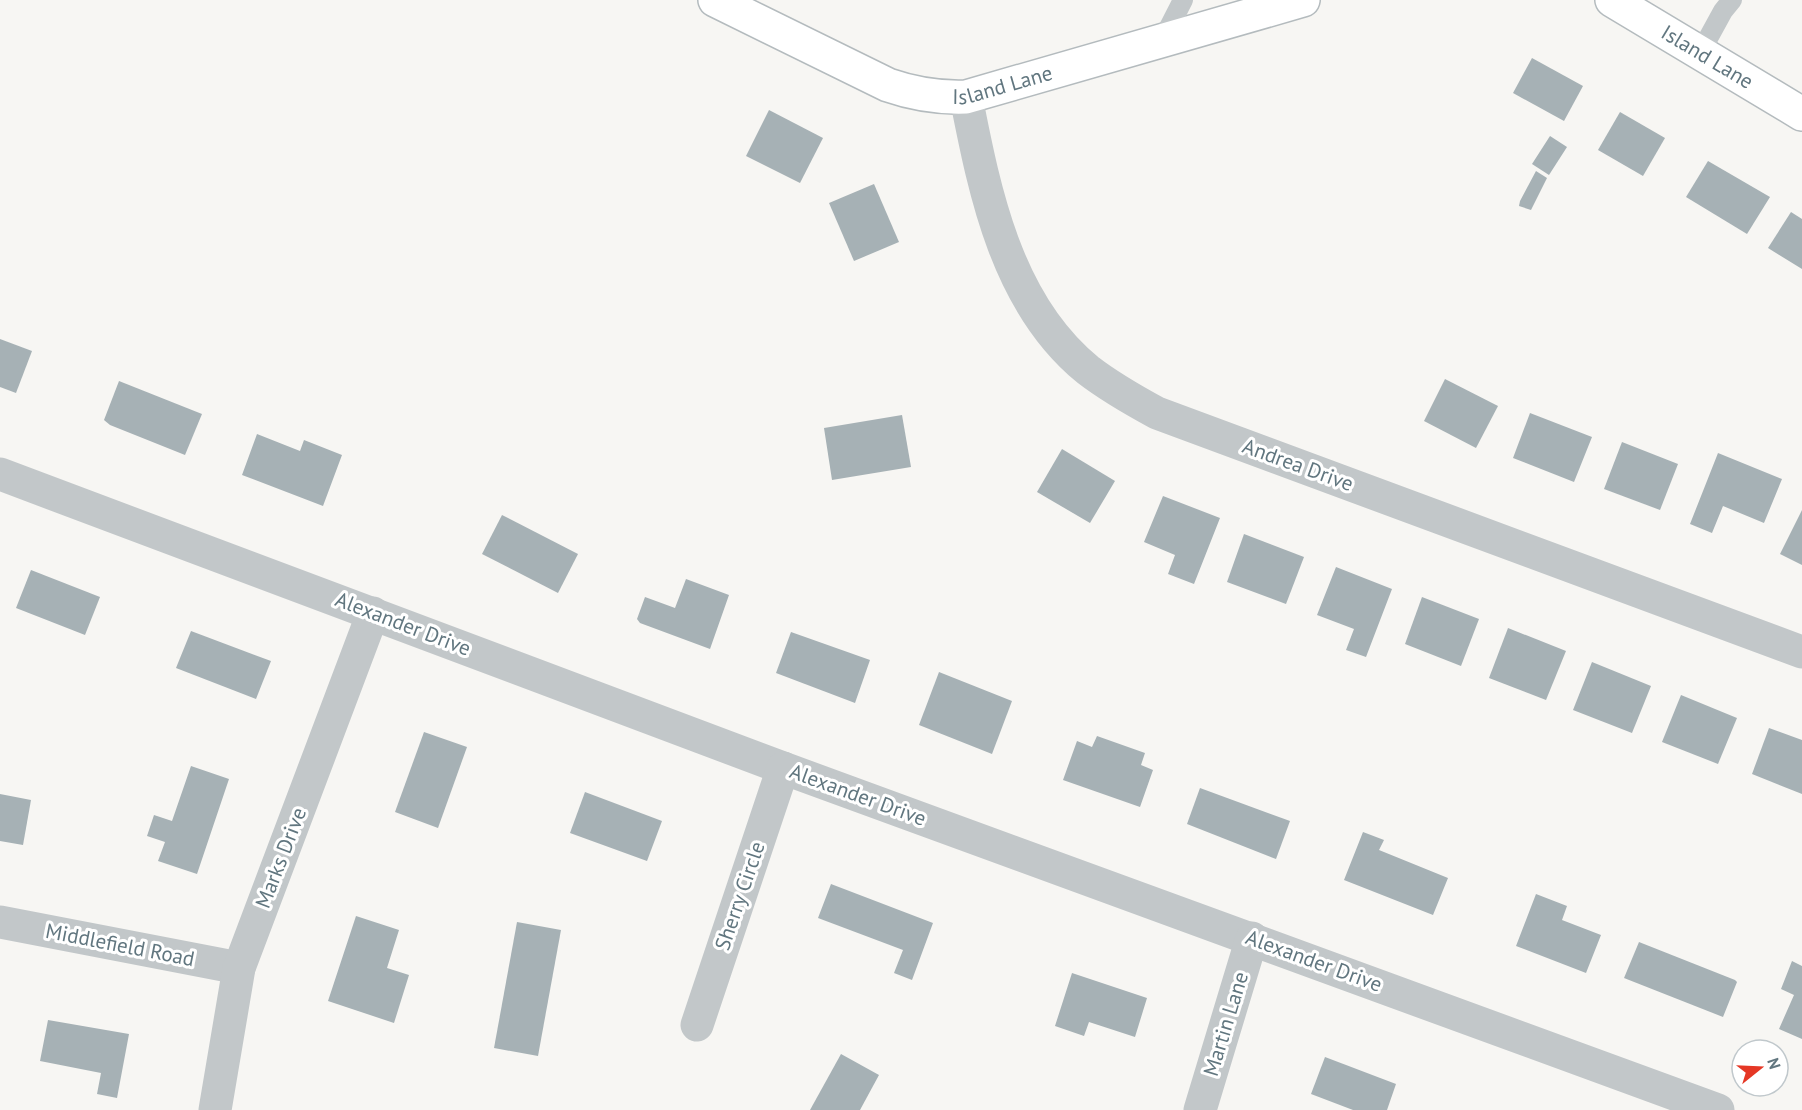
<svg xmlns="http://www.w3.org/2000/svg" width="1802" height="1110" viewBox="0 0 1802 1110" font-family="'PT Sans',sans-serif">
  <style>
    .building { fill: #a6b1b5 }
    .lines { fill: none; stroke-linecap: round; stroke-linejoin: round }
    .secondary-casing { stroke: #b4bbbe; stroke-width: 36 }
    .lane { stroke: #c2c7c9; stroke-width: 20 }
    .street { stroke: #c2c7c9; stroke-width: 33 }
    .secondary { stroke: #fff; stroke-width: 33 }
    .labels { text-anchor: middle; stroke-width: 6; stroke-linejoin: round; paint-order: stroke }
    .street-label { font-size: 21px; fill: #61767f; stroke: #fff }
  </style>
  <rect width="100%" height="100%" fill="#f7f6f3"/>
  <g class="building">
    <polygon points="1532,58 1583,86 1564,121 1513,93"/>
    <polygon points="769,110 823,138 800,183 746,156"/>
    <polygon points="1620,112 1665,138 1643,176 1598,150"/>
    <polygon points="1550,136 1567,147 1549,175 1532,164"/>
    <polygon points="1708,161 1770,197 1747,234 1686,197"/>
    <polygon points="1536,171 1547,178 1531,210 1519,206 1520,201"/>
    <polygon points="874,184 899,242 854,261 829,203"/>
    <polygon points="1791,212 1802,219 1802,269 1768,248"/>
    <polygon points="0,339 32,351 16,393 0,387"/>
    <polygon points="1445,379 1498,406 1476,448 1424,421"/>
    <polygon points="119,381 202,414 185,455 110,425 104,420"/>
    <polygon points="1530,413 1592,437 1574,482 1513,458"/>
    <polygon points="902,415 911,467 832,480 824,428"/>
    <polygon points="257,434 300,451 304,440 342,455 323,506 242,475"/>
    <polygon points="1622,442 1678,464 1660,510 1604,489"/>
    <polygon points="1062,449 1115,481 1090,523 1037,492"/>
    <polygon points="1718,453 1782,479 1764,523 1723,506 1712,533 1690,524"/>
    <polygon points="1163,496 1220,518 1194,584 1168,574 1175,555 1144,542"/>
    <polygon points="1802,510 1802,565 1780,554"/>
    <polygon points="502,515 578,554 558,593 482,554"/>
    <polygon points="1244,534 1304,557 1286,604 1227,582"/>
    <polygon points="1336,567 1392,589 1366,657 1346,650 1354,629 1317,615"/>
    <polygon points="31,570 100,597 85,635 16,608"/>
    <polygon points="686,579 729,595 710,649 640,623 637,619 645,597 675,608"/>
    <polygon points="1422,597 1479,619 1461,666 1405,644"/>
    <polygon points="1508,628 1566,651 1546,700 1489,678"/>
    <polygon points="191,631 271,661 256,699 176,668"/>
    <polygon points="791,632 870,660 855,703 776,673"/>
    <polygon points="1592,662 1651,686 1632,733 1573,710"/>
    <polygon points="939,672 1012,701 992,754 919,725"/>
    <polygon points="1681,695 1737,718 1718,764 1662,742"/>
    <polygon points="1769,728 1802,740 1802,794 1752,774"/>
    <polygon points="424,732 467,747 438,828 395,812"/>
    <polygon points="1097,736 1145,753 1141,765 1153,770 1140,807 1063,780 1077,741 1092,747"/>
    <polygon points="191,766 229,779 197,874 158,861 165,842 147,836 154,815 172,821"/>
    <polygon points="1200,788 1290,821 1276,859 1187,824"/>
    <polygon points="585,792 662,821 647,861 570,833"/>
    <polygon points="0,794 31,800 23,845 0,841"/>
    <polygon points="1363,832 1384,840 1379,850 1448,878 1433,915 1344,880"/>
    <polygon points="831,884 933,923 912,980 894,973 903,950 818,918"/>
    <polygon points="1536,894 1567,906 1562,920 1601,935 1586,973 1516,946"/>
    <polygon points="356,916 399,930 387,968 409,975 394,1023 328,1001"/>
    <polygon points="517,922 561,930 538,1056 494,1048"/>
    <polygon points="1639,942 1735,980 1737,982 1723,1017 1624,978"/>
    <polygon points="1792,961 1802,966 1802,1039 1779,1029 1794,995 1781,989"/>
    <polygon points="1072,973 1147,998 1135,1037 1089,1022 1084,1036 1055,1026"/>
    <polygon points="48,1020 129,1034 117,1098 97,1094 101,1073 40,1061"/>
    <polygon points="841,1054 879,1075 860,1110 810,1110"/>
    <polygon points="1325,1057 1396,1084 1387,1110 1353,1110 1311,1094"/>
  </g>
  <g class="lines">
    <defs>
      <g id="secondary">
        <path id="s1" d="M715 0 888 85C914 94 938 98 966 97L1303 0"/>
        <path id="s2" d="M1612 0 1802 114"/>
      </g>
    </defs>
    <use href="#secondary" class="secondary-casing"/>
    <g class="lane">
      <polyline points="1163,39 1183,0"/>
      <polyline points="1700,53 1723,11 1732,0"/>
    </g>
    <g class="street">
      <path d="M966 97C985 194 1007 304 1088 370 1110 387 1133 400 1157 413L1802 652"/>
      <polyline points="0,474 783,768 1718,1110"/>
      <polyline points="0,922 239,968"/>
      <polyline points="697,1025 783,768"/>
      <polyline points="215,1110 239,968 373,613"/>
      <polyline points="1200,1110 1252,938"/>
    </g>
    <use href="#secondary" class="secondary"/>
  </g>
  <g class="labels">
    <g class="street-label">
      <text dy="7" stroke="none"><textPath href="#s2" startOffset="111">Island Lane</textPath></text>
      <text dy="7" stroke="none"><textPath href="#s1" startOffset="310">Island Lane</textPath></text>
      <text transform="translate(1298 465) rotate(20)" y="7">Andrea Drive</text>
      <text transform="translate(403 624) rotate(21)" y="7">Alexander Drive</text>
      <text transform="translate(858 795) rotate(20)" y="7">Alexander Drive</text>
      <text transform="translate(281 858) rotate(-69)" y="7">Marks Drive</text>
      <text transform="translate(740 896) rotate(-71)" y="7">Sherry Circle</text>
      <text transform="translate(120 945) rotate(11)" y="7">Middlefield Road</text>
      <text transform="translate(1314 961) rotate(20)" y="7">Alexander Drive</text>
      <text transform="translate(1226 1024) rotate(-73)" y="7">Martin Lane</text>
    </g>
  </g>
  <g transform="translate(1760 1068) rotate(72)"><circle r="28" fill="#ffffff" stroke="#c0c8cc" stroke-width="1.5"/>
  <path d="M0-4.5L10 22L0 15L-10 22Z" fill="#e53725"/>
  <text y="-9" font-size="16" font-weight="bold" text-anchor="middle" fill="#61767f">N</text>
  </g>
</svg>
